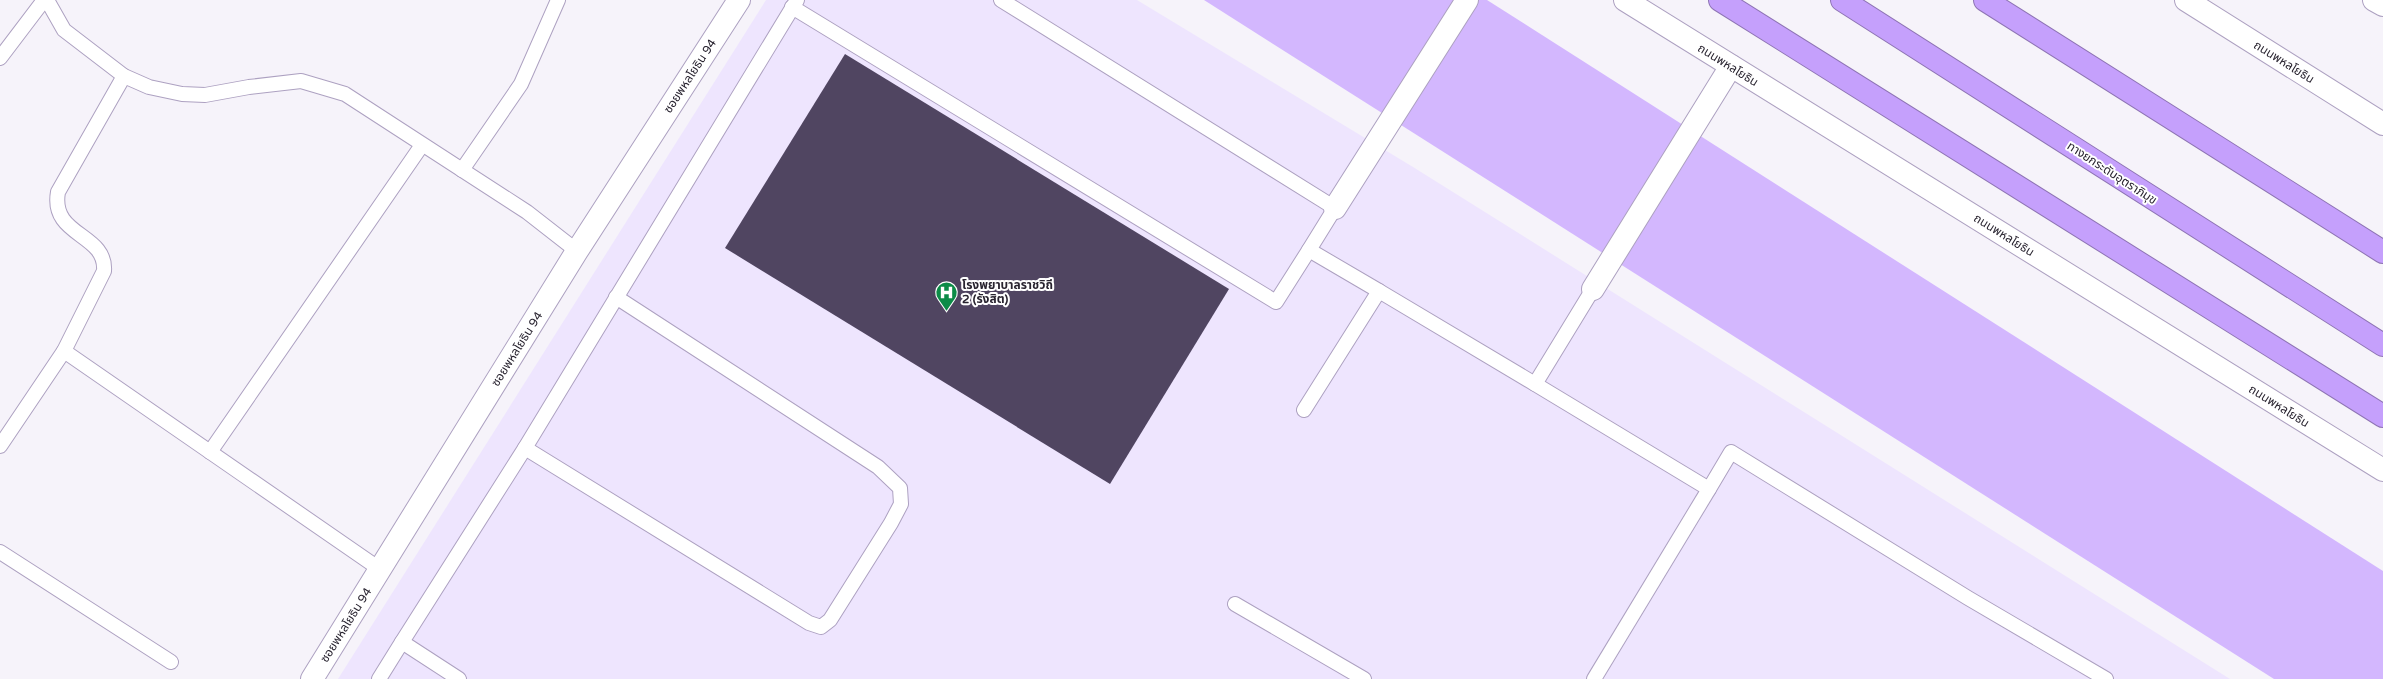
<svg xmlns="http://www.w3.org/2000/svg" width="2383" height="679" viewBox="0 0 2383 679" font-family="'Varela Round','Noto Sans Thai',sans-serif">
  <style>
    .built { fill: #eee5fe }
    .water { fill: #d3b7fe }
    .building { fill: #504561 }
    .lines { fill: none; stroke-linecap: round; stroke-linejoin: round }
    .lane-casing { stroke: #ada1c1; stroke-width: 16 }
    .street-casing { stroke: #ada1c1; stroke-width: 24 }
    .secondary-casing { stroke: #ada1c1; stroke-width: 24 }
    .highway-casing { stroke: #8e74b4; stroke-width: 24 }
    .lane { stroke: #fff; stroke-width: 14 }
    .street { stroke: #fff; stroke-width: 22 }
    .secondary { stroke: #fff; stroke-width: 22 }
    .highway { stroke: #c5a0fc; stroke-width: 22 }
    .labels { text-anchor: middle; stroke-width: 4; stroke-linejoin: round; paint-order: stroke }
    .street-label { font-size: 12px; fill: #28232f; stroke: #fff }
    .poi-label { font-size: 12px; font-weight: bold; fill: #28232f; stroke: #fff; text-anchor: start }
  </style>
  <rect width="100%" height="100%" fill="#f6f3fa"/>
  <polygon class="built" points="766,0 1137,0 1413,167 2230,679 338,679"/>
  <polygon class="water" points="1204,0 1487,0 2383,571 2383,679 2274,679"/>
  <polygon class="building" points="845,54 1229,289 1110,484 725,248"/>
  <g class="lines">
    <defs>
      <g id="lane">
        <polyline points="47,0 64,30 124,76 149,87 182,94 205,95 249,87 301,81 345,94 527,212 577,251"/>
        <polyline points="1001,0 1335,208 1309,250 1379,291"/>
        <polyline points="792,7 1276,302 1309,250"/>
        <polyline points="0,58 44,0"/>
        <path d="M124 76 58 192C50 237 107 233 104 271L64 351 381 570"/>
        <polyline points="462,170 521,84 558,0"/>
        <polyline points="1593,289 1535,384 1709,489 1731,452 1968,598 2106,679"/>
        <polyline points="1304,410 1379,291 1535,384"/>
        <polyline points="0,446 64,351"/>
        <polyline points="525,448 809,623 821,627 830,620 891,523 901,504 900,488 878,467 616,297"/>
        <polyline points="210,452 422,145"/>
        <polyline points="0,552 171,662"/>
        <polyline points="1235,604 1364,679"/>
        <polyline points="379,679 402,642"/>
        <polyline points="459,679 402,642 525,448 797,0"/>
        <polyline points="1594,679 1709,489"/>
      </g>
      <g id="street">
        <polyline points="2374,0 2383,5"/>
        <polyline points="1335,208 1467,0"/>
        <polyline points="1593,289 1731,66"/>
        <polyline points="312,679 577,251 739,0"/>
      </g>
      <g id="secondary">
        <polyline points="1625,0 2383,470"/>
        <polyline points="2186,0 2383,124"/>
      </g>
      <g id="highway">
        <polyline points="1720,0 2383,416"/>
        <polyline points="1842,0 2383,345"/>
        <polyline points="1985,0 2383,252"/>
      </g>
    </defs>
    <use href="#lane" class="lane-casing"/>
    <use href="#street" class="street-casing"/>
    <use href="#secondary" class="secondary-casing"/>
    <use href="#highway" class="highway-casing"/>
    <use href="#lane" class="lane"/>
    <use href="#street" class="street"/>
    <use href="#secondary" class="secondary"/>
    <use href="#highway" class="highway"/>
  </g>
  <defs>
    <symbol id="hospital-pin" viewBox="-11 -11 22 30"><path d="M0 17L-7.5 6A9.5 9.5 0 1 1 7.5 6Z" fill="#0c8b47" stroke="#fff"/><path d="M-5-5h3v3.5h4V-5h3V5h-3V1.5h-4V5h-3Z" fill="#fff"/></symbol>
  </defs>
  <g fill-rule="evenodd">
    <use href="#hospital-pin" x="934" y="280" width="25" height="34"/>
  </g>
  <g class="labels">
    <g class="street-label">
      <text transform="translate(2284 62) rotate(32)" y="4">ถนนพหลโยธิน</text>
      <text transform="translate(1728 65) rotate(32)" y="4">ถนนพหลโยธิน</text>
      <text transform="translate(690 76) rotate(-57)" y="4">ซอยพหลโยธิน 94</text>
      <text transform="translate(2112 173) rotate(33)" y="4">ทางยกระดับอุตราภิมุข</text>
      <text transform="translate(2004 235) rotate(32)" y="4">ถนนพหลโยธิน</text>
      <text transform="translate(517 349) rotate(-58)" y="4">ซอยพหลโยธิน 94</text>
      <text transform="translate(2279 406) rotate(32)" y="4">ถนนพหลโยธิน</text>
      <text transform="translate(346 625) rotate(-58)" y="4">ซอยพหลโยธิน 94</text>
    </g>
    <g class="poi-label">
      <text x="962" y="289">โรงพยาบาลราชวิถี<tspan x="962" dy="14">2 (รังสิต)</tspan></text>
    </g>
  </g>
</svg>
